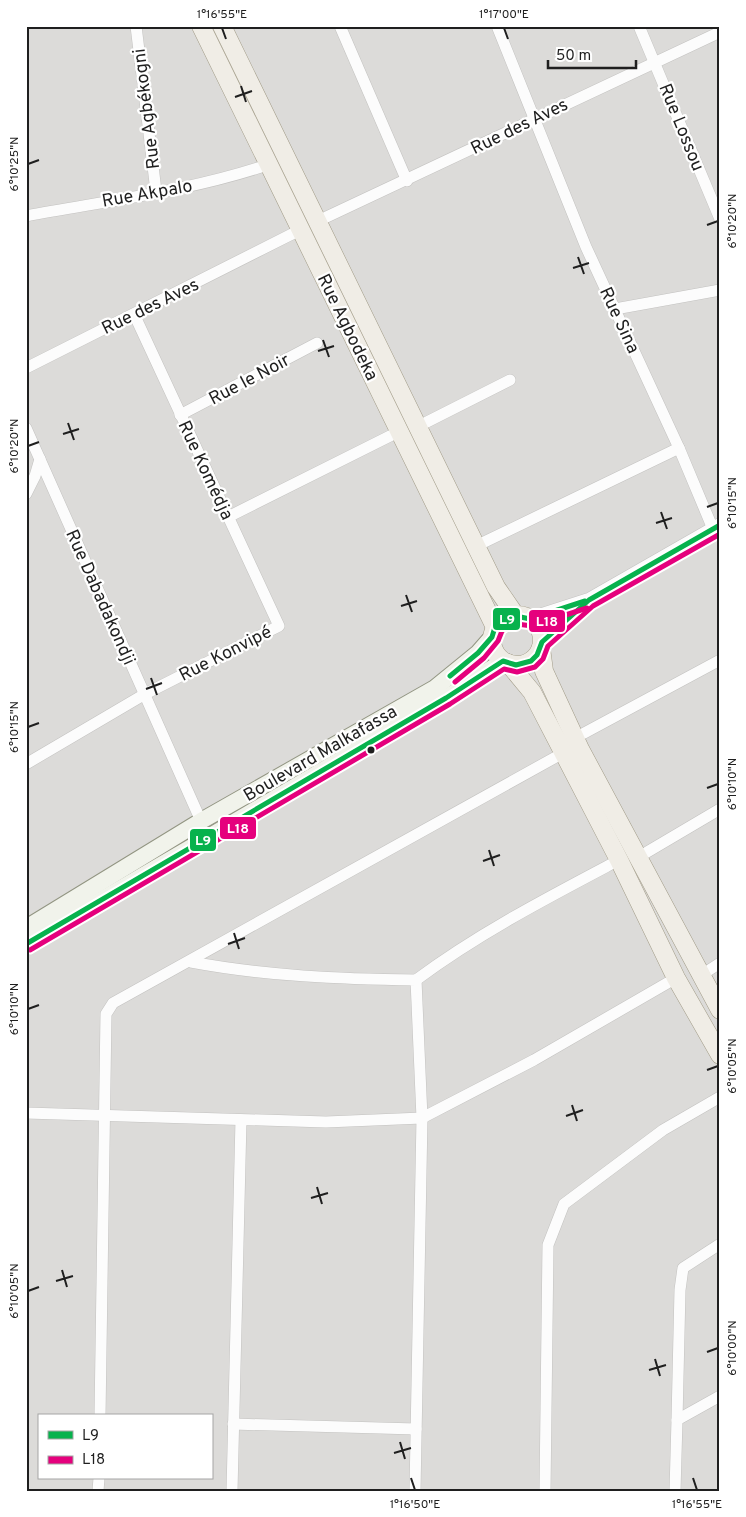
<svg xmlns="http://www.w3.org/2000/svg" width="746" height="1517" viewBox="0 0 746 1517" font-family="Overpass,sans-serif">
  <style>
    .residential { fill: #dcdbd9; fill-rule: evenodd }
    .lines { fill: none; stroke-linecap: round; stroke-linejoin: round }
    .minor-casing { stroke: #c3c2c0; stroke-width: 12 }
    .tertiary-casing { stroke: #c3c2c0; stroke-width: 15 }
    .secondary-casing { stroke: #929582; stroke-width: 18 }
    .primary-casing { stroke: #a19b87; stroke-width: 19 }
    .minor { stroke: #fcfcfc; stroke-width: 11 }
    .tertiary { stroke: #fcfcfc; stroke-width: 14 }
    .secondary { stroke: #f1f3eb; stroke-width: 16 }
    .primary { stroke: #f0ede6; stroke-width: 18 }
    .bus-1-casing { stroke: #fff; stroke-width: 9 }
    .bus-2-casing { stroke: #fff; stroke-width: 9 }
    .bus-1 { stroke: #07b24d; stroke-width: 5 }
    .bus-2 { stroke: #e5007d; stroke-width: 5 }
    .ticks { fill: none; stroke: #1f1f1f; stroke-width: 2 }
    .bus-dot { fill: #1f1f1f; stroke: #fff; stroke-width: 2 }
    .labels { text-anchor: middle; stroke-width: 4.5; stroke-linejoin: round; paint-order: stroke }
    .street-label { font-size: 18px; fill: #1f1f1f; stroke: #fff }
    .line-badge { stroke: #fff; stroke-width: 2 }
    .badge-label { font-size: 14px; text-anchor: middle; font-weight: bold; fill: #fff }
    .neatline { fill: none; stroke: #1f1f1f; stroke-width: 2 }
    .ticks-label { font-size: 12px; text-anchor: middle; fill: #1f1f1f }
  </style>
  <rect width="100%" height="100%" fill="#edece8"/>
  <path class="residential" d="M26 26H720V1491H26ZM39 1416H211V1478H39Z"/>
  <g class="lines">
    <defs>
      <g id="minor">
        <polyline points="136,26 156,191"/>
        <polyline points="340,26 407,181"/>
        <polyline points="497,26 586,247 679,448 713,529"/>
        <polyline points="639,26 720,219"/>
        <path d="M26 216C106 201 190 191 267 165"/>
        <polyline points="318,221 720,32"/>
        <polyline points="615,309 720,290"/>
        <polyline points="26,368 300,230"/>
        <polyline points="180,415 317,343"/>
        <polyline points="417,427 510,380"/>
        <polyline points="26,428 201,821"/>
        <polyline points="26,494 35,476 40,459"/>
        <polyline points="228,517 398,432"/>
        <polyline points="476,546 679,448"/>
        <polyline points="575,738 720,660"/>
        <polyline points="26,764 145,694 279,626 134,314"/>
        <polyline points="637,858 720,809"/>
        <path d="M191 962C266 976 340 979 416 980L422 1118 415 1491"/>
        <polyline points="700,976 720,963"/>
        <path d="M416 980C479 933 549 897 619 860"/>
        <polyline points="26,1113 326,1122 422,1118 534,1060 676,978"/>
        <polyline points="100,1416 106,1014 113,1003 563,753"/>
        <polyline points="677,1420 680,1290 683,1268 720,1244"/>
        <polyline points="233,1424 416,1429"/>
        <polyline points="98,1491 99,1478"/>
        <polyline points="232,1491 241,1120"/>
        <polyline points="545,1491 548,1245 564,1204 663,1130 720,1097"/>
        <polyline points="675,1491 677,1420 720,1396"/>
      </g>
      <g id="tertiary">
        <polyline points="530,619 589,600 720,525"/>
        <polyline points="542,642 581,607"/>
      </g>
      <g id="secondary">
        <polyline points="26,928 201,821 435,688 478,653 492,637"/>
        <polyline points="26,944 446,698 503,661"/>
      </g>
      <g id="primary">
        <polyline points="201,26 495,627"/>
        <polyline points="222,26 496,587 516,616"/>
        <circle cx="517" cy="640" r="25"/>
        <polyline points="541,648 544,671 580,749 720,1010"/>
        <polyline points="508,663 532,692 619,860 676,978 720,1055"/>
      </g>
    </defs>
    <use href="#minor" class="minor-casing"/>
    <use href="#tertiary" class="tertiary-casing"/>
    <use href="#secondary" class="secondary-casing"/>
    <use href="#primary" class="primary-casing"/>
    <use href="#minor" class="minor"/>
    <use href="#tertiary" class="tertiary"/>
    <use href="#secondary" class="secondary"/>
    <use href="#primary" class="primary"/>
    <defs>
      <g id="bus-1">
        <polyline points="450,676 478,653 492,637 495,627 502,621 516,616 530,619 585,601"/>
        <polyline points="26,944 446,698 503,661 516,665 531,661 537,655 542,642 589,600 720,525"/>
      </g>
      <g id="bus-2">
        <polyline points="455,682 484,658 498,641 502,631 506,628 517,624 532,626 587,608"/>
        <polyline points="30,950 450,704 504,669 517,672 535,667 543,659 548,646 593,606 720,534"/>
      </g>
    </defs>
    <use href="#bus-1" class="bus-1-casing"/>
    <use href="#bus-2" class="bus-2-casing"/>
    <use href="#bus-1" class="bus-1"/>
    <use href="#bus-2" class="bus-2"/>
  </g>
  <path class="ticks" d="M222 28 226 39M504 28 508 39M241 86 246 102M235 97 252 91M28 164 39 160M707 225 718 221M578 257 584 274M573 268 589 263M323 340 329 357M318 351 334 346M68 423 74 440M63 434 79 429M28 446 39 442M707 507 718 503M661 512 667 529M656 523 672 518M406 595 412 612M401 606 417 601M151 678 157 695M146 689 162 683M28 727 39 723M707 788 718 784M489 850 494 866M483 861 500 855M234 933 239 949M228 944 245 938M28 1009 39 1005M707 1070 718 1066M572 1105 577 1121M566 1116 583 1110M317 1187 322 1204M311 1198 328 1193M62 1270 67 1287M56 1281 73 1276M28 1291 39 1287M707 1352 718 1348M655 1359 660 1376M649 1370 666 1365M400 1442 405 1459M394 1453 411 1448M411 1478 415 1490M693 1478 697 1490"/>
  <circle class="bus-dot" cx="371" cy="750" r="4.5"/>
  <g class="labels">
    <g class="street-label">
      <text transform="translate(146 109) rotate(-97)" y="6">Rue Agbékogni</text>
      <text transform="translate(519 126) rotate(-26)" y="6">Rue des Aves</text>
      <text transform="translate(682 127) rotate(68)" y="6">Rue Lossou</text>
      <text transform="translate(147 193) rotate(-10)" y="6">Rue Akpalo</text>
      <text transform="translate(150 306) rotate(-26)" y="6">Rue des Aves</text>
      <text transform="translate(620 320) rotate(65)" y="6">Rue Sina</text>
      <text transform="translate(348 327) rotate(64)" y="6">Rue Agbodeka</text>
      <text transform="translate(249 379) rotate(-28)" y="6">Rue le Noir</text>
      <text transform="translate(206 470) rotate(65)" y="6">Rue Komédja</text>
      <text transform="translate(101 597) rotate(66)" y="6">Rue Dabadakondji</text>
      <text transform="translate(225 653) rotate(-27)" y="6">Rue Konvipé</text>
      <text transform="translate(320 753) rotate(-30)" y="6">Boulevard Malkafassa</text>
    </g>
  </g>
  <g class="line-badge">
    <rect x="492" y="607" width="29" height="24" rx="5" fill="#07b24d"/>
    <rect x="528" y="609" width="38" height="24" rx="5" fill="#e5007d"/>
    <rect x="219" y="816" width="38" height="24" rx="5" fill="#e5007d"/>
    <rect x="189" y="828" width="28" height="24" rx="5" fill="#07b24d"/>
  </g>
  <g class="badge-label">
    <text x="507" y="624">L9</text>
    <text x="547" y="626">L18</text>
    <text x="238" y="833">L18</text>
    <text x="203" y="845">L9</text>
  </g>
  <rect width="746" height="1517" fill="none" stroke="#ffffff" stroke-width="55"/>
  <rect x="38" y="1414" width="175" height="65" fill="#ffffff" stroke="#a5a5a5"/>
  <rect x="48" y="1431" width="25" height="8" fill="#07b24d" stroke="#a5a5a5"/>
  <text x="82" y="1440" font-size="15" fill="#1f1f1f">L9</text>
  <rect x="48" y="1456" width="25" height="8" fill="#e5007d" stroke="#a5a5a5"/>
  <text x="82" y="1464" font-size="15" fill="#1f1f1f">L18</text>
  <path d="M548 60v8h88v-8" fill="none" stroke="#1f1f1f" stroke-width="2.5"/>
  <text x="556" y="60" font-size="15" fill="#1f1f1f" stroke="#ffffff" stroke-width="4" paint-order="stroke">50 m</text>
  <rect x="28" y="28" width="690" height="1462" class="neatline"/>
  <g class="ticks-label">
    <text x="222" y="18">1°16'55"E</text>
    <text x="504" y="18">1°17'00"E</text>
    <text transform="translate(14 164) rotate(-90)" y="4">6°10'25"N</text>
    <text transform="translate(732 221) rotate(-90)" y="4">6°10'20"N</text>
    <text transform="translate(14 446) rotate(-90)" y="4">6°10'20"N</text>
    <text transform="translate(732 503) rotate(-90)" y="4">6°10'15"N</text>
    <text transform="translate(14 727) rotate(-90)" y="4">6°10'15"N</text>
    <text transform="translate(732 784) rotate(-90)" y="4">6°10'10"N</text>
    <text transform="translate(14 1009) rotate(-90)" y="4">6°10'10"N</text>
    <text transform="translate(732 1066) rotate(-90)" y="4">6°10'05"N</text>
    <text transform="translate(14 1291) rotate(-90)" y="4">6°10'05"N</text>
    <text transform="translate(732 1348) rotate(-90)" y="4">6°10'00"N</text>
    <text x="415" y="1508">1°16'50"E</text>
    <text x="697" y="1508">1°16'55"E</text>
  </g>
</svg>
